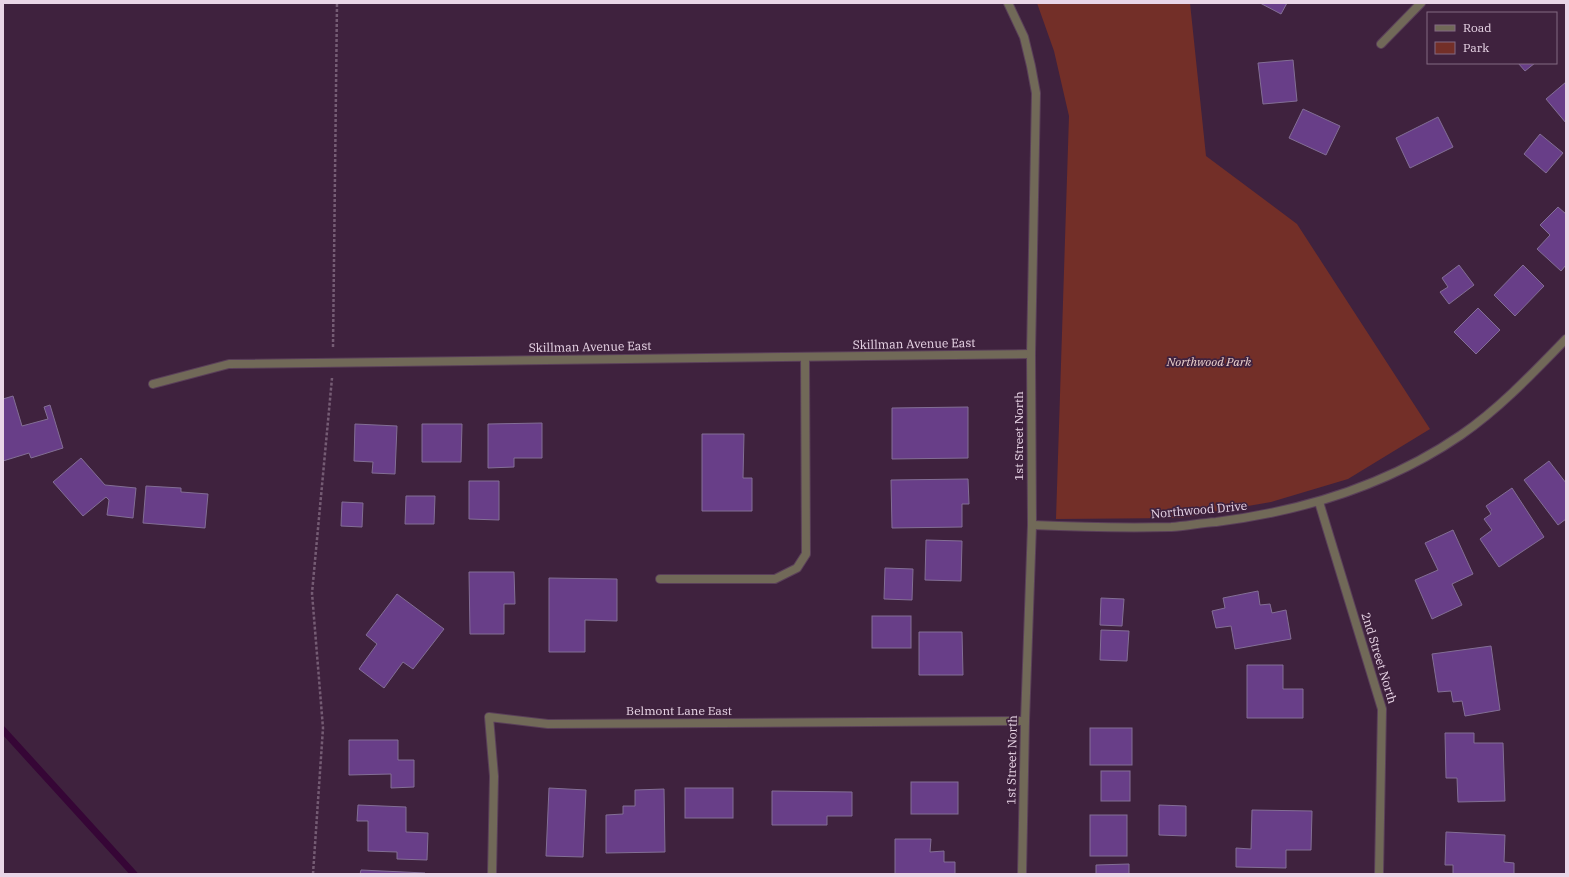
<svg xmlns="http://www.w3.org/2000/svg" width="1569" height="877" viewBox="0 0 1569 877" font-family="'IBM Plex Serif',serif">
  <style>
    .green { fill: #732f28 }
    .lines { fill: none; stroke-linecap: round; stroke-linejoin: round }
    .stream { stroke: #360636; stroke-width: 7 }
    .building { fill: #683e88; stroke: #836e95 }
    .service-casing { stroke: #5a3f59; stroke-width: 10 }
    .minor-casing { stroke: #5a3f59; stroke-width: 10 }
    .tertiary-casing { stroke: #5a3f59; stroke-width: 10 }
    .path { stroke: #755c74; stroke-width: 2.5; stroke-dasharray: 3 2; stroke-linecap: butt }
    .service { stroke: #716958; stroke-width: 8 }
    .minor { stroke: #716958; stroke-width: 8 }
    .tertiary { stroke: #716958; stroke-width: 8 }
    .labels { text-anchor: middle; stroke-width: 3.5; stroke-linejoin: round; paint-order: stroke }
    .street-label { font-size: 12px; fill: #e9d6e7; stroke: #3f223e }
    .park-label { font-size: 12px; font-style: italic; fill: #eed4cf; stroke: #3f223e }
  </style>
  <rect width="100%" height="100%" fill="#3f223e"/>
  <polygon class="green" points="1037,3 1190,3 1206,156 1297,224 1430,429 1348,479 1271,502 1179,518 1056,519 1069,116 1054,51"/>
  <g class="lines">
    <polyline class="stream" points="3,730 134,874"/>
  </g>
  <g class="building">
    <polygon points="1260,3 1287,3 1281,14"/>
    <polygon points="1293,60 1297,101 1263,104 1258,63"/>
    <polygon points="1518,63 1535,63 1525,71"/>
    <polygon points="1566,82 1566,123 1546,99"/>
    <polygon points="1303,109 1340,126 1326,155 1289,138"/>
    <polygon points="1438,117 1453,147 1410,168 1396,138"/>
    <polygon points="1540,134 1563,153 1546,173 1524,154"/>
    <polygon points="1558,207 1566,214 1566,265 1561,271 1537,249 1550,235 1540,225"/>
    <polygon points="1459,265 1474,285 1449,304 1440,292 1448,287 1442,278"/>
    <polygon points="1523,265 1544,286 1515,316 1494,295"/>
    <polygon points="1478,308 1500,330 1476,354 1454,332"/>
    <polygon points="13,396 22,426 48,419 44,407 50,405 63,448 31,458 29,453 3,461 3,399"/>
    <polygon points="968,407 968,458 892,459 892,408"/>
    <polygon points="542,423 542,458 514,458 514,467 488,468 488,424"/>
    <polygon points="355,424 397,426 395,474 372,473 373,462 354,461"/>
    <polygon points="422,424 462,424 461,462 422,462"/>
    <polygon points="702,434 744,434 743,478 752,478 752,511 702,511"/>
    <polygon points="81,458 105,485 136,488 133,518 107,515 109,500 106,497 83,516 53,482"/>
    <polygon points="1549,461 1566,483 1566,519 1558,525 1524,480"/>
    <polygon points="968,479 969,504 962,504 962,527 892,528 891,480"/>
    <polygon points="469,481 499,481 499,520 469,519"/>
    <polygon points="146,486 181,488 181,492 208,494 205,528 143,523"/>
    <polygon points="1512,488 1544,537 1499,567 1480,539 1492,530 1484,519 1491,514 1486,506"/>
    <polygon points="406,496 435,496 434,524 405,524"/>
    <polygon points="342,502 363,503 362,527 341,526"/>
    <polygon points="1453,530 1473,574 1452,584 1462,605 1432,619 1415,580 1438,570 1425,543"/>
    <polygon points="926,540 962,541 961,581 925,580"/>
    <polygon points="885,568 913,569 912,600 884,599"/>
    <polygon points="469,572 514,572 515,604 504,604 504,634 470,634"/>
    <polygon points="549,578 617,579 617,621 585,620 585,652 549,652"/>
    <polygon points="1258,591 1260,605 1270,604 1272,613 1286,610 1291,639 1235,649 1231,626 1216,628 1212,611 1225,608 1223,598"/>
    <polygon points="397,594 444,629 413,669 403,662 384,688 359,669 377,644 366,635"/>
    <polygon points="1101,598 1124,599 1122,626 1100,625"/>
    <rect x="872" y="616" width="39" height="32"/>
    <polygon points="1101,630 1129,631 1127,661 1100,660"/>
    <polygon points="919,632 962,632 963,675 919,675"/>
    <polygon points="1491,646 1500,710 1465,716 1462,701 1453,702 1451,691 1438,692 1432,654"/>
    <polygon points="1247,665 1283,665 1283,689 1303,689 1303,718 1247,718"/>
    <rect x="1090" y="728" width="42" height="37"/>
    <polygon points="1445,733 1474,733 1474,743 1503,743 1505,801 1458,802 1457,778 1446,778"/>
    <polygon points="349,740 398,740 398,760 414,760 414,787 391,788 391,774 349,775"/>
    <rect x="1101" y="771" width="29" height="30"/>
    <rect x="911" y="782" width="47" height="32"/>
    <polygon points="549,788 586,790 583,857 546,856"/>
    <rect x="685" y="788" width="48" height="30"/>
    <polygon points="664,789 665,852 606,853 606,815 623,814 623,806 635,806 635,790"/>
    <polygon points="772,791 852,792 852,816 827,816 827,825 772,825"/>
    <polygon points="358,805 406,807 406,832 428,833 427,860 397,859 397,852 368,851 368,821 357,821"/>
    <polygon points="1159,805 1186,806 1186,836 1159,835"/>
    <polygon points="1252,810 1312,811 1311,850 1286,850 1286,868 1236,867 1236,848 1251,849"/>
    <rect x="1090" y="815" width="37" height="41"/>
    <polygon points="1446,832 1505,835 1504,862 1514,863 1514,874 1453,874 1453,865 1445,865"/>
    <polygon points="895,839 931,839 930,852 944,851 944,862 955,862 955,874 895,874"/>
    <polygon points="1129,864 1129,874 1096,874 1096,865"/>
    <polygon points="361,870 425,873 425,874 360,874"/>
  </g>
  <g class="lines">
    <defs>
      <polyline id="service" points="660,579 775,579 797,568 806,554 805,357"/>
      <g id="minor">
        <polyline points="1381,44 1421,3"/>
        <polyline points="153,384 229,364 1031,354"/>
        <polyline points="1319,502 1382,709 1379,874"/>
        <path d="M1032 525C1078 527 1124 528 1171 527 1186 526 1201 523 1216 522 1303 511 1388 485 1461 435 1500 408 1533 373 1566 339"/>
        <polyline points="492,874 494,776 489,717 548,724 1025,721"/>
      </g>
      <polyline id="tertiary" points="1008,3 1024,37 1031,66 1036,93 1031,354 1032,525 1025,721 1022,874"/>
    </defs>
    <use href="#service" class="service-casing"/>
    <use href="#minor" class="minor-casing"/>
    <use href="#tertiary" class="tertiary-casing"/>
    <g class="path">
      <polyline points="333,347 337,3"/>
      <polyline points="313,874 323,728 312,593 332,378"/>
    </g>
    <use href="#service" class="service"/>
    <use href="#minor" class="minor"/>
    <use href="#tertiary" class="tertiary"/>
  </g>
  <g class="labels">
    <g class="street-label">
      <text transform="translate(914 344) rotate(-1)" y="4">Skillman Avenue East</text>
      <text transform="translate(590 347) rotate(-1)" y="4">Skillman Avenue East</text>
      <text transform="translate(1019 436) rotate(-90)" y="4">1st Street North</text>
      <text transform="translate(1199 510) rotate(-5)" y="4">Northwood Drive</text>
      <text transform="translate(1379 658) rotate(73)" y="4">2nd Street North</text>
      <text x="679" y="715">Belmont Lane East</text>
      <text transform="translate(1012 760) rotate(-89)" y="4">1st Street North</text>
    </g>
    <g class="park-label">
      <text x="1209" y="366">Northwood Park</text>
    </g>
  </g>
  <rect width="1569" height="877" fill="none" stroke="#e9d6e7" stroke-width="8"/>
  <rect x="1427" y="12" width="130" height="52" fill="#3f223e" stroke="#836a82"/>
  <rect x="1435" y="25" width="20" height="6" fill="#716958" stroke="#836a82"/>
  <text x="1463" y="32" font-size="12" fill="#e9d6e7">Road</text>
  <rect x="1435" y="42" width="20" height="12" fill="#732f28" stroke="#836a82"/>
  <text x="1463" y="52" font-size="12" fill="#e9d6e7">Park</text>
</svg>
